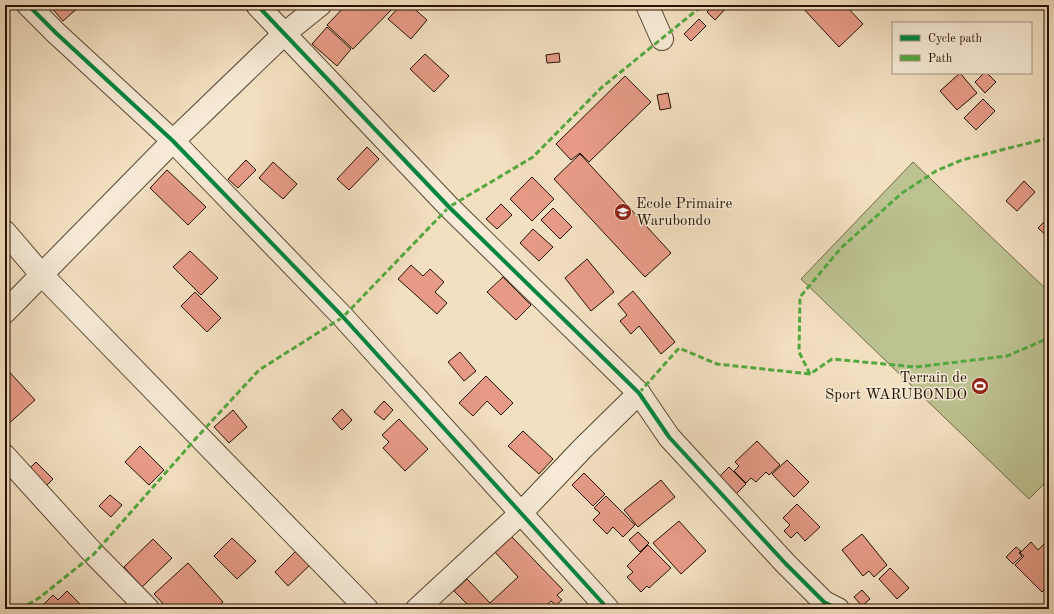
<svg xmlns="http://www.w3.org/2000/svg" width="1054" height="614" viewBox="0 0 1054 614" font-family="'Old Standard TT',serif">
  <style>
    .green { fill: #bdc291; stroke: #726a49 }
    .building { fill: #e79b87; stroke: #261101 }
    .lines { fill: none; stroke-linecap: round; stroke-linejoin: round }
    .minor-casing { stroke: #594531; stroke-width: 24 }
    .minor { stroke: #f7ebd7; stroke-width: 22 }
    .quiet { stroke: #53a840; stroke-width: 3; stroke-dasharray: 6 3; stroke-linecap: butt }
    .cycleway-casing { stroke: #f7ebd7; stroke-width: 6 }
    .cycleway { stroke: #00873e; stroke-width: 4 }
    .labels { text-anchor: middle; stroke-width: 3; stroke-linejoin: round; paint-order: stroke }
    .poi-label { font-size: 15px; fill: #261101; stroke: #f7ebd7; text-anchor: start }
  </style>
  <rect width="100%" height="100%" fill="#f3e0c1"/>
  <filter id="stains"><feTurbulence type="fractalNoise" baseFrequency=".005" numOctaves="4"/><feColorMatrix values="0 0 0 0 .2 0 0 0 0 .09 0 0 0 0 .02 0 0 0 .5 -.17"/></filter>
  <radialGradient id="worn" r=".72"><stop offset=".6" stop-color="#630" stop-opacity="0"/><stop offset="1" stop-color="#630" stop-opacity=".3"/></radialGradient>
  <polygon class="green" points="913,162 1049,292 1049,479 1029,499 801,279"/>
  <g class="building">
    <polygon points="51,5 81,5 63,21 50,6"/>
    <polygon points="346,5 396,5 353,49 327,25"/>
    <polygon points="401,5 410,5 427,20 411,39 388,19"/>
    <polygon points="714,5 729,5 715,20 707,12"/>
    <polygon points="800,5 845,5 863,24 839,47"/>
    <polygon points="699,19 706,26 691,41 684,34"/>
    <polygon points="327,27 351,49 337,66 312,44"/>
    <polygon points="559,53 560,62 547,63 546,55"/>
    <polygon points="425,54 449,76 434,92 410,69"/>
    <polygon points="960,73 977,93 957,110 940,91"/>
    <polygon points="984,73 987,73 996,82 985,93 975,82"/>
    <polygon points="625,76 651,102 589,162 580,153 571,160 556,144"/>
    <polygon points="668,93 671,108 660,110 657,95"/>
    <polygon points="983,99 995,111 976,130 964,118"/>
    <polygon points="367,147 379,159 349,190 337,179"/>
    <polygon points="580,154 671,253 645,277 554,179"/>
    <polygon points="246,160 256,170 238,188 228,179"/>
    <polygon points="273,162 297,184 283,199 259,178"/>
    <polygon points="167,170 206,207 188,225 150,188"/>
    <polygon points="532,177 554,199 532,221 510,199"/>
    <polygon points="1024,181 1035,192 1017,211 1006,201"/>
    <polygon points="501,204 512,215 497,229 486,219"/>
    <polygon points="553,208 572,227 560,239 541,220"/>
    <polygon points="1049,217 1049,238 1038,228"/>
    <polygon points="533,229 553,247 539,261 520,243"/>
    <polygon points="190,251 218,278 201,295 173,267"/>
    <polygon points="587,259 614,292 591,311 565,278"/>
    <polygon points="411,265 423,276 430,269 444,282 435,292 447,303 437,314 398,279"/>
    <polygon points="503,277 531,305 516,320 487,292"/>
    <polygon points="633,291 675,342 661,354 639,326 631,334 620,321 627,315 618,304"/>
    <polygon points="195,292 221,318 207,332 181,306"/>
    <polygon points="460,352 476,371 464,381 448,362"/>
    <polygon points="5,367 35,400 6,426 5,425"/>
    <polygon points="486,376 513,403 501,415 487,401 473,416 459,403"/>
    <polygon points="384,401 393,410 384,420 374,412"/>
    <polygon points="342,409 352,420 342,430 332,419"/>
    <polygon points="233,410 247,427 229,443 214,427"/>
    <polygon points="399,419 428,449 405,471 383,448 389,442 382,435"/>
    <polygon points="523,431 553,459 539,474 508,446"/>
    <polygon points="757,441 780,465 769,475 766,472 756,482 751,478 746,483 734,471 739,466 735,462"/>
    <polygon points="140,446 164,470 149,485 125,462"/>
    <polygon points="787,460 809,482 794,497 772,474"/>
    <polygon points="36,462 53,479 42,490 25,473"/>
    <polygon points="729,467 746,484 734,496 717,479"/>
    <polygon points="584,473 605,494 593,506 572,485"/>
    <polygon points="661,480 675,497 638,527 624,510"/>
    <polygon points="110,495 122,505 111,517 99,506"/>
    <polygon points="606,496 635,525 623,537 613,527 607,534 593,520 600,513 594,508"/>
    <polygon points="797,504 820,527 805,541 797,532 791,538 784,531 790,525 783,518"/>
    <polygon points="679,521 706,551 681,574 653,543"/>
    <polygon points="638,532 649,543 640,552 629,540"/>
    <polygon points="862,534 887,565 874,577 869,571 863,576 842,550"/>
    <polygon points="511,536 563,590 557,595 562,600 556,605 551,601 543,609 472,609 454,591 467,579 490,603 518,577 495,552"/>
    <polygon points="232,538 256,561 237,579 214,556"/>
    <polygon points="153,539 172,558 142,587 124,567"/>
    <polygon points="1049,539 1049,585 1042,592 1015,565 1024,556 1020,553 1031,542 1038,550"/>
    <polygon points="648,545 671,568 649,588 647,586 641,592 627,577 633,572 627,566"/>
    <polygon points="1016,547 1021,551 1019,553 1022,556 1013,564 1006,557"/>
    <polygon points="296,551 310,565 288,586 275,572"/>
    <polygon points="188,563 223,602 215,609 182,609 178,605 174,609 168,609 154,594"/>
    <polygon points="890,568 909,588 897,599 879,579"/>
    <polygon points="862,590 870,599 862,606 854,597"/>
    <polygon points="67,591 81,605 77,609 39,609 53,595 58,600"/>
  </g>
  <g class="lines">
    <defs>
      <g id="minor">
        <polyline points="28,5 56,33 173,141 343,317 608,609"/>
        <polyline points="257,5 449,207 639,393 669,437 785,563 824,602 838,609"/>
        <polyline points="647,5 662,39"/>
        <polyline points="5,232 41,274 367,609"/>
        <polyline points="5,312 173,141 284,34 320,5"/>
        <polyline points="5,456 94,554 148,609"/>
        <polyline points="417,609 521,513 583,448 639,393"/>
      </g>
    </defs>
    <use href="#minor" class="minor-casing"/>
    <use href="#minor" class="minor"/>
    <g class="quiet">
      <polyline points="810,374 799,352 800,297 841,248 902,193 936,171 962,160 1049,138"/>
      <polyline points="639,393 679,348 717,364 810,374 832,359 916,367 1007,356 1049,338"/>
      <polyline points="20,609 39,598 94,554 199,435 259,370 343,317 449,207 533,157 601,88 703,5"/>
    </g>
    <defs>
      <g id="cycleway">
        <polyline points="28,5 56,33 173,141 343,317 608,609"/>
        <polyline points="257,5 449,207 639,393 669,437 785,563 824,602 838,609"/>
      </g>
    </defs>
    <use href="#cycleway" class="cycleway-casing"/>
    <use href="#cycleway" class="cycleway"/>
  </g>
  <defs>
    <symbol id="school-disc" viewBox="-11 -11 22 22"><circle r="9.5" fill="#8f2418" stroke="#f7ebd7"/><path d="M0-5L7-2L0 1L-7-2ZM-4 1L0 2.5L4 1V4Q0 6-4 4Z" fill="#fff"/></symbol>
    <symbol id="stadium-disc" viewBox="-11 -11 22 22"><circle r="9.5" fill="#8f2418" stroke="#f7ebd7"/><path d="M0-5a6.5 5 0 1 0 0 10a6.5 5 0 1 0 0-10ZM-3.5-1.8h7v3.6h-7Z" fill="#fff"/></symbol>
  </defs>
  <g fill-rule="evenodd">
    <use href="#school-disc" x="613" y="202" width="20" height="20"/>
    <use href="#stadium-disc" x="970" y="376" width="20" height="20"/>
  </g>
  <g class="labels">
    <g class="poi-label">
      <text x="636" y="208">Ecole Primaire<tspan x="636" dy="17">Warubondo</tspan></text>
      <text x="967" y="382" text-anchor="end">Terrain de<tspan x="967" dy="17">Sport WARUBONDO</tspan></text>
    </g>
  </g>
  <rect width="1054" height="614" fill="none" stroke="#f3e0c1" stroke-width="20"/>
  <rect x="6" y="6" width="1042" height="602" fill="none" stroke="#261101" stroke-width="2"/>
  <rect x="10" y="10" width="1034" height="594" fill="none" stroke="#261101"/>
  <rect x="892" y="22" width="140" height="52" fill="#f7ebd7" stroke="#a39481"/>
  <rect x="900" y="35" width="20" height="6" fill="#00873e" stroke="#a39481"/>
  <text x="928" y="42" font-size="12" fill="#261101">Cycle path</text>
  <rect x="900" y="55" width="20" height="6" fill="#53a840" stroke="#a39481"/>
  <text x="928" y="62" font-size="12" fill="#261101">Path</text>
  <rect width="100%" height="100%" filter="url(#stains)"/>
  <rect width="100%" height="100%" fill="url(#worn)"/>
</svg>
